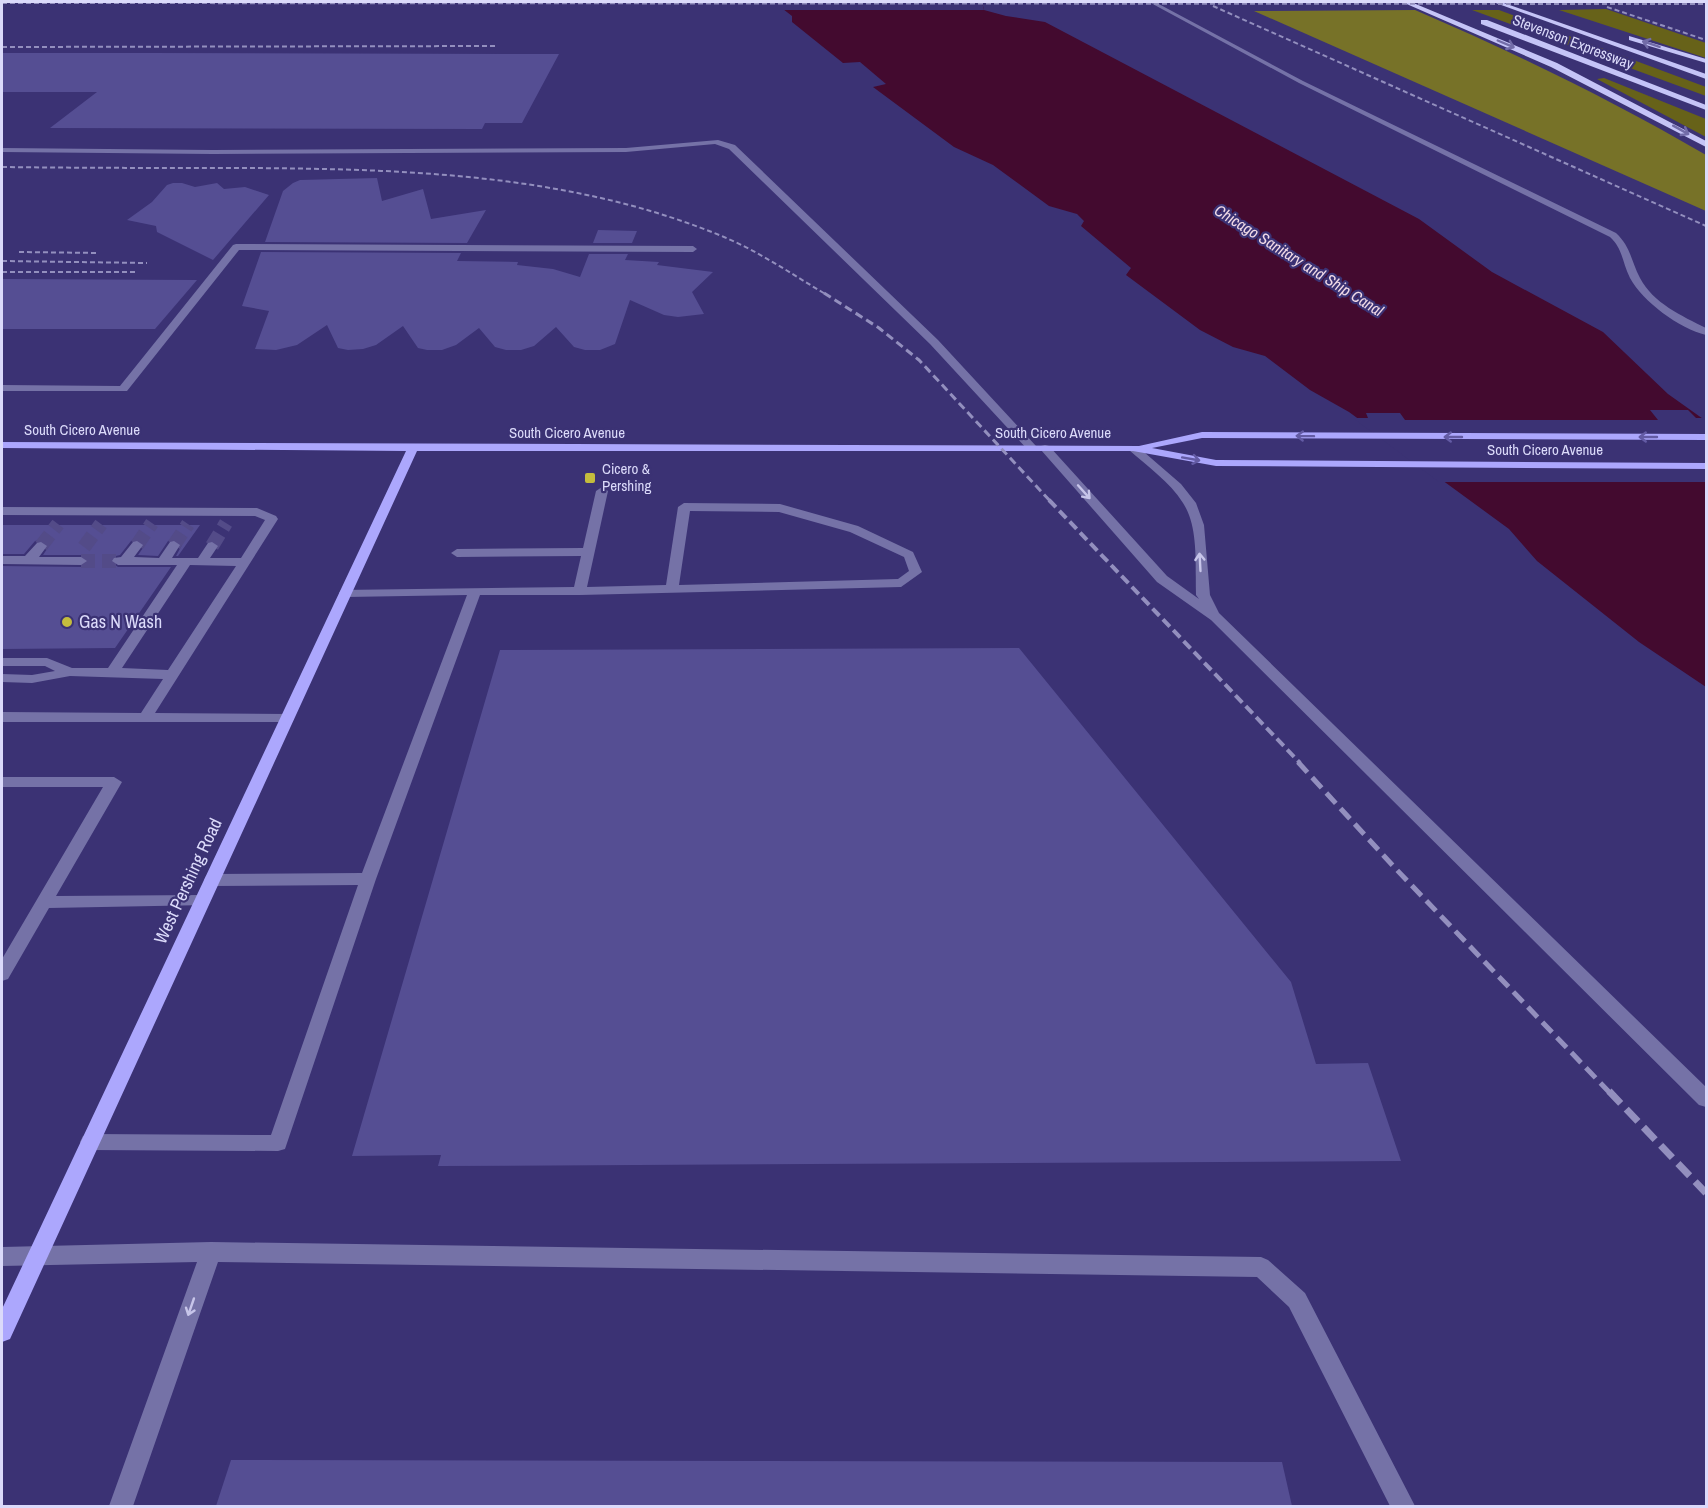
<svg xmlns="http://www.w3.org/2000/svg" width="1708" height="1508" viewBox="0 0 1708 1508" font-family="'Archivo Narrow',sans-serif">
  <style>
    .green { fill: #676219 }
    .forest { fill: #777228 }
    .water { fill: #430a2f }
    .pier { fill: #3b3274 }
    .building { fill: #554e93 }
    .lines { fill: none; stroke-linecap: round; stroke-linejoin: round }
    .minor-tunnel { stroke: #534b88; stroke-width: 14; stroke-dasharray: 14 7; stroke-linecap: butt }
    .minor { fill: #7572a7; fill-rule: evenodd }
    .major { fill: #aca7fd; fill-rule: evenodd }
    .highway { fill: #c5c4f7; fill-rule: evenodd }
    .rail-far4 { stroke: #938fbe; stroke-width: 2; stroke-dasharray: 5 3; stroke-linecap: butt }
    .rail-far3 { stroke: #938fbe; stroke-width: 3; stroke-dasharray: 8 4.5; stroke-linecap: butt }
    .rail-far2 { stroke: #938fbe; stroke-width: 4; stroke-dasharray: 10 5; stroke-linecap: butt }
    .rail-far1 { stroke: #938fbe; stroke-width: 5; stroke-dasharray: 14 7; stroke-linecap: butt }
    .rail { stroke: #938fbe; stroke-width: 7; stroke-dasharray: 17 8; stroke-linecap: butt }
    .oneway { stroke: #726ca8 }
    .oneway2 { stroke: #635ba4 }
    .oneway3 { stroke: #c7c5e9 }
    .poi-dot { fill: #c4bc3d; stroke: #3b3274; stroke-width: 2 }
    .labels { text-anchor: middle; stroke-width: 4.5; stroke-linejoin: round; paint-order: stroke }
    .far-street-label { font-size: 15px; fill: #dbdafa; stroke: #3b3274 }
    .far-poi-label { font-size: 15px; fill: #dbdafa; stroke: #3b3274; text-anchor: start }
    .far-water-label { font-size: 16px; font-style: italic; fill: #f2dbe7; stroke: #3b3274 }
    .poi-label { font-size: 18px; fill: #dbdafa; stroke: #3b3274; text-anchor: start }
    .street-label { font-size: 18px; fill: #dbdafa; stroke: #3b3274 }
  </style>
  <rect width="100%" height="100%" fill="#3b3274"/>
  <g class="green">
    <polygon points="1606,9 1706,43 1706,58 1559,10"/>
    <polygon points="1472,10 1499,10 1706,87 1706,96"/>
    <polygon points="1604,78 1706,119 1706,137 1597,79"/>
  </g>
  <path class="forest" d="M1415 10C1515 53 1612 100 1706 155V211L1254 11Z"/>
  <polygon class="water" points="774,2 854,8 982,2 984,10 1006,16 1045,22 1419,219 1492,272 1603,332 1668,394 1706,421 1706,687 1639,642 1537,561 1509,529 1349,412 1310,390 1265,356 1233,347 1200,330 1126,275 1131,268 1081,226 1084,221 1077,214 1049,206 993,165 954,147 873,87 886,84 860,62 843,63 792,22 792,16"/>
  <g class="pier">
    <polygon points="771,2 860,2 856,5 868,6 879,5 875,2 982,2 984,10 779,10"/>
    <polygon points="1650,410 1688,410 1696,418 1706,418 1706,482 1439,482 1353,418 1368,418 1366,413 1400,413 1405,420 1658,420"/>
  </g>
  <g class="building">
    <polygon points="2,53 147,53 559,54 522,123 485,123 482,129 50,128 97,92 2,92"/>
    <polygon points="377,178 382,201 423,189 431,219 486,210 467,243 265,242 283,191 293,183 300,180"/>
    <polygon points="173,183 182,183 195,187 217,183 224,189 245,187 269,195 213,260 157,232 156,226 127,220 152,202 167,185"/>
    <polygon points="598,230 637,231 632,243 593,243"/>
    <polygon points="261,252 461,253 457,261 518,262 517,265 553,269 580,277 589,254 628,254 625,260 659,262 657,265 713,272 692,292 704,314 678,317 664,315 630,300 615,344 600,350 585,350 574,347 556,327 534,346 521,350 506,350 495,347 479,328 456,345 442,350 427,350 418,348 403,326 376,345 363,349 348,350 338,348 327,325 297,345 276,350 255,349 269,311 242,306"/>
    <polygon points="2,279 197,280 155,329 2,329"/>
    <polygon points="2,525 200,525 178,556 176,556 182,545 173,539 168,541 158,556 138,555 145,545 136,539 131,541 120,555 112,557 110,561 118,567 171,567 115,648 2,649 2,566 81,567 89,562 81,555 43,555 49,546 40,540 35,541 24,554 2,554"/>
    <polygon points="1019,648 1291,982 1316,1064 1368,1063 1401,1161 438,1166 441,1155 352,1156 500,650"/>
    <polygon points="231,1460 1282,1462 1292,1506 216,1506"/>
  </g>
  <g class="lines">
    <g class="minor-tunnel">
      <polyline points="137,545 152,523"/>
      <polyline points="174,545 188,524"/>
      <polyline points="41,546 58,524"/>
      <polyline points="212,546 226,523"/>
      <polyline points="84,547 101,524"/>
      <polyline points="81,561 118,561"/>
    </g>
    <g class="minor">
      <path d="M1149 2H1155L1303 81 1616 233C1631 247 1631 261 1640 278 1653 303 1682 316 1706 328V335C1680 329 1642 301 1630 278 1622 262 1623 249 1610 237L1299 83Z"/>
      <polygon points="718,140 735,145 938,340 1036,446 1036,450 1028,450 930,344 729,149 715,144 626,152 213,154 2,152 2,148 213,150 626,148"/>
      <polygon points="236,244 693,246 697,249 693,252 239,250 127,391 2,391 2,385 120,386 233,245"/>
      <path d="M1045 445 1049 446 1167 576 1199 599 1196 595C1195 567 1199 527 1183 503 1170 482 1147 466 1129 450V446H1137L1181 484 1196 503 1204 525 1210 595 1219 613 1706 1087V1107L1699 1105 1211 620 1157 582 1041 450V446Z"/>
      <path d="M602 487 608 491 587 587 666 585 678 507 684 503 780 504 858 526 913 552 922 572 901 587 580 595H480L376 879 285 1149 278 1151 90 1150 83 1148 80 1142 83 1136 90 1134 271 1135 358 885 212 886 206 884 204 880 206 876 212 874 362 873 467 595 346 597 339 593 341 590 574 587 581 556 457 557 451 553 457 549 583 548 596 491ZM690 511 779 512 850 532 904 557 909 571 898 579 679 585Z"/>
      <path d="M2 507 257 508 276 516 278 519 155 713 287 714 292 716 294 719 292 722H2V712L141 713 163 679 70 676 32 683 2 682V674L32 675 55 671 45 666H2V658H47L72 668H108L177 565H118L112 561 114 558 121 557 133 542 137 541 143 545 134 557 159 558 170 542 174 541 180 545 172 558H198L208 543 212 542 218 546 210 558H241L265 520 255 516 2 515ZM190 565 236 566 168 670 122 668Z"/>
      <polygon points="41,542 47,546 39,557 81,557 87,561 81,565 2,564 2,556 25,556 37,543"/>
      <polygon points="2,777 114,777 122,782 56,896 202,895 208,897 210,901 208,905 49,908 8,979 2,981 2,959 103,787 2,787"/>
      <polygon points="211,1242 1261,1257 1268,1260 1305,1293 1415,1506 1390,1506 1289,1307 1257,1277 218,1262 133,1506 109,1506 197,1262 2,1266 2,1247"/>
    </g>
    <polygon class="major" points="1202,432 1706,434 1706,440 1202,438 1152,448 1216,460 1706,463 1706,469 1216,466 1133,451 417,451 10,1339 2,1342 2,1309 406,451 2,448 2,442 1139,446"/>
    <g class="highway">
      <polygon points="1402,2 1411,2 1557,63 1706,141 1706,147 1551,67"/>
      <polygon points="1493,2 1501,2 1706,74 1706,79"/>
      <polygon points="1481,20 1487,20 1706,105 1706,110 1481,24"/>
      <polygon points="1629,36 1706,59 1706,63 1629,40"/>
    </g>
    <g class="rail-far4">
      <polyline points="2,3 1706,4"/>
      <polyline points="1213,6 1706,226"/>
      <polyline points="1607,7 1706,40"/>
      <polyline points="2,47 498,46"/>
      <path d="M2 167C84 168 165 168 247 168 408 169 573 174 724 237 760 252 793 275 827 295"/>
      <polyline points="19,252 98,253"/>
      <polyline points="2,261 147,263"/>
      <polyline points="2,272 137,272"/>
    </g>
    <polyline class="rail-far3" points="824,293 879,328 919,360 1051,502"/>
    <polyline class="rail-far2" points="1049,500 1300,763"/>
    <polyline class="rail-far1" points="1298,762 1395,868 1610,1093"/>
    <polyline class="rail" points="1609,1091 1706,1193"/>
  </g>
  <defs><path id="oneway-shaft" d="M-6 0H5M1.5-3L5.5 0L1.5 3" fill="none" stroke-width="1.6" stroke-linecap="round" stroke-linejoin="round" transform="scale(1.5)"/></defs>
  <g class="oneway">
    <use href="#oneway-shaft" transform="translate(1506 44) rotate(23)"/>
    <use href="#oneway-shaft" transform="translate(1651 44) rotate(-162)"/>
    <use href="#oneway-shaft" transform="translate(1681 130) rotate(29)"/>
  </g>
  <g class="oneway2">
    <use href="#oneway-shaft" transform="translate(1305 436) rotate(-179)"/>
    <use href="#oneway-shaft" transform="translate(1453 437) rotate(-180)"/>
    <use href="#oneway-shaft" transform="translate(1648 437) rotate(-180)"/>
    <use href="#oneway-shaft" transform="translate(1191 459) rotate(10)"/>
  </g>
  <g class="oneway3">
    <use href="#oneway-shaft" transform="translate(1084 492) rotate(48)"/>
    <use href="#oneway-shaft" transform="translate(1200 562) rotate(-93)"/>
    <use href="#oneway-shaft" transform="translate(191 1307) rotate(109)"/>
  </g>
  <g class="poi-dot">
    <rect x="584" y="472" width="12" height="12" rx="3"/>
    <circle cx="67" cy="622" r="6"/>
  </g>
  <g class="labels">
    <g class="far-street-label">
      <text transform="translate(1573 42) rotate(21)" y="5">Stevenson Expressway</text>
      <text x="82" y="435">South Cicero Avenue</text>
      <text x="567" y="438">South Cicero Avenue</text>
      <text x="1053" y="438">South Cicero Avenue</text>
      <text x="1545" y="455">South Cicero Avenue</text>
    </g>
    <g class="far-poi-label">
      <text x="602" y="474">Cicero &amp;<tspan x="602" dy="17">Pershing</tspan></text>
    </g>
    <g class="far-water-label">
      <text transform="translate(1299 260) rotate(32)" y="6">Chicago Sanitary and Ship Canal</text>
    </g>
    <g class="poi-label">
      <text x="79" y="628">Gas N Wash</text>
    </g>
    <g class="street-label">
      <text transform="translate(188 881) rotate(-65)" y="6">West Pershing Road</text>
    </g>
  </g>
  <rect width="1708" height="1508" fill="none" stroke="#dbdafa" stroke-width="6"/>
</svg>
